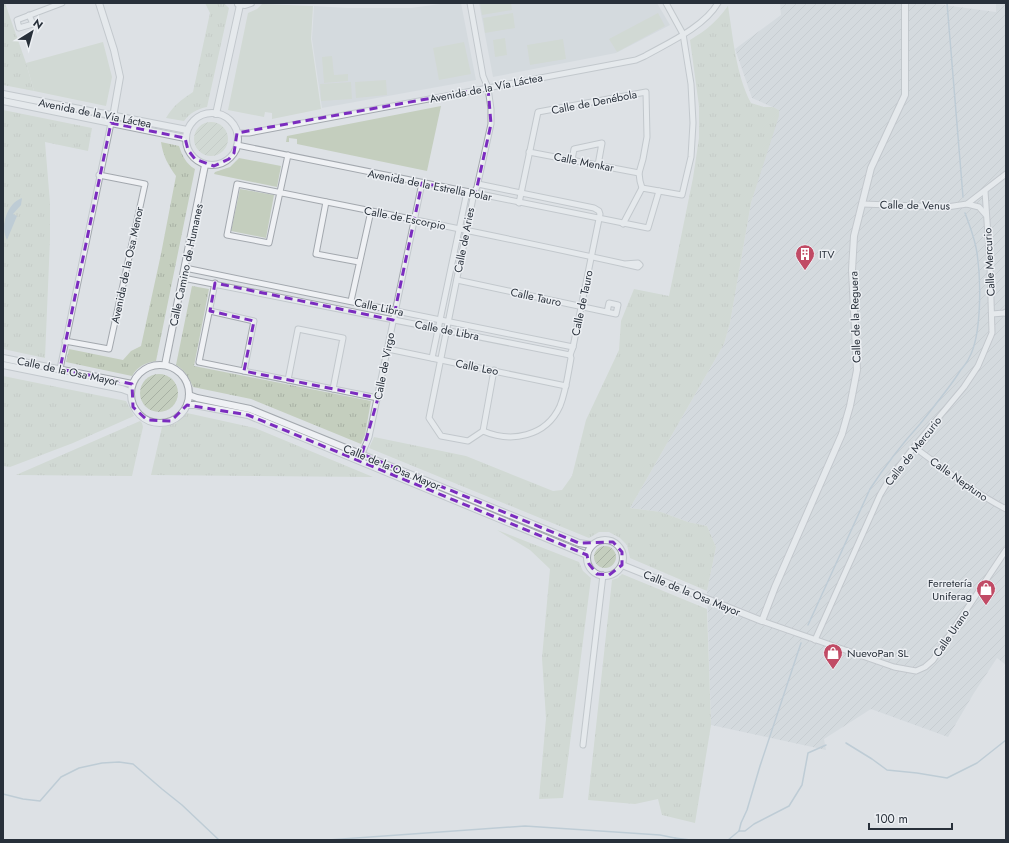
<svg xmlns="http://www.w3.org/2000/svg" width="1009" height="843" viewBox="0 0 1009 843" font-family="Jost,sans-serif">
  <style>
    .built { fill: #cbd0d6 }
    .industrial { fill: url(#industrial-furrows) }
    .grass { fill: #c4cebe }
    .park { fill: url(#park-tufts) }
    .garden { fill: url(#garden-furrows) }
    .water { fill: #9ab1c2 }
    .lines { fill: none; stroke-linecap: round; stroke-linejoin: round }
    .stream { stroke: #9ab1c2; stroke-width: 1.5 }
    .minor-casing { stroke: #a3a8ae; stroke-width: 7 }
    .tertiary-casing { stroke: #a3a8ae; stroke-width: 8 }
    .minor { stroke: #eff1f4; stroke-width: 5 }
    .tertiary { stroke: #eff1f4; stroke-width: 6 }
    .marked { fill: none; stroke: #7b2cbf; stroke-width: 3; stroke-dasharray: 8 5; stroke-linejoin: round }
    .labels { text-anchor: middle; stroke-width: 3; stroke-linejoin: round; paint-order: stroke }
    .street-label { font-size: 11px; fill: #28303a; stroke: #eceff3 }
    .poi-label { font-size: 11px; fill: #28303a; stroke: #eceff3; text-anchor: start }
  </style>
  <defs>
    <pattern id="industrial-furrows" width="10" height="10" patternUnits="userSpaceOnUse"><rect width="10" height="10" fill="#cbd0d6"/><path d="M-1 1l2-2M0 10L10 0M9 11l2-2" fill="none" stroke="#aeb3b8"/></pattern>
    <pattern id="park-tufts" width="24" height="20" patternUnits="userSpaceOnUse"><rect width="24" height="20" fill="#c4cebe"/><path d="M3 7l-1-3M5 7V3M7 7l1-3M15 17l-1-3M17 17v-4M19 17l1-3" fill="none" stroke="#a8b1a4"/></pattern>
    <pattern id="garden-furrows" width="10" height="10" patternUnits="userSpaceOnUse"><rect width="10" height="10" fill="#c4cebe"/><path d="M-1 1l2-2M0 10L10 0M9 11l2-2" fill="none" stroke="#a8b1a4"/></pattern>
  </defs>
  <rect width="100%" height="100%" fill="#dde1e5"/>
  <g class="built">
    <polygon points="447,3 461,3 476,80 322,108 312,39 314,6 348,8 411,8"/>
    <polygon points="479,3 657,3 670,25 616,53 493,77"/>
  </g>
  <polygon class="industrial" points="780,3 929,3 996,12 996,3 1006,3 1006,665 997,658 974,693 948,737 871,709 824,739 826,750 711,725 707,591 716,547 707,526 688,522 661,512 630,508 724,344 730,323 751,203 779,110 752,98 735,49 781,15"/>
  <g class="grass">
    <polygon points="480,3 511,3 512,10 482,15"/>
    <polygon points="262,4 313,6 311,39 321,109 272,119 272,113 265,112 264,117 228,110 248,13 257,9"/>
    <polygon points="513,13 515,28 485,33 483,18"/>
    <polygon points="658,13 665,26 617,52 609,39"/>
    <polygon points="505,38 507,55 495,57 493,40"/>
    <polygon points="563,39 566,59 530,65 527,45"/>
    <polygon points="103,42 112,77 106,106 34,91 26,63"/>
    <polygon points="464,42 471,74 439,80 433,48"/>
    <polygon points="332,56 334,75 348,74 348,81 324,83 322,57"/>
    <polygon points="386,80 387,95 356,98 355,82"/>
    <polygon points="351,82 352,99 321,101 320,84"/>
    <polygon points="441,106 427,171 297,144 297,139 289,138 289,142 286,142 287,136"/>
    <polygon points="239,158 281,166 277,187 214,174 215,172 230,167"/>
    <polygon points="240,189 274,195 266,238 231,231"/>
  </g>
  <g class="park">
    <polygon points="3,3 5,3 26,63 34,91 3,85"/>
    <path d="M205 3H224L229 8 207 107C197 109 190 113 184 121L166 118C173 106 181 100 193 92L210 13Z"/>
    <path d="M728 6C733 37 736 75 751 103L764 107H773L779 110V116L751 203 730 323 724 344 630 508 661 512 688 522 707 526 716 547 707 591 630 558 627 545 620 538 609 532H599L589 538 369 448 374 437 466 456 553 491 562 490 572 476 586 420 619 350 621 321 634 289 669 296 693 178 699 138V106L690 40C708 29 715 23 728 6Z"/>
    <polygon points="3,110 92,128 88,151 45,142 50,203 50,239 45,358 3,349"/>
    <path d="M161 142 179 146C182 155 186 164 195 169L156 361C145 363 138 366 132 376L66 362 69 349 123 360 131 351 141 346 161 254 176 176C168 165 163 156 161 142Z"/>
    <path d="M192 286 209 289 194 366 371 401 365 435 361 444 251 399 193 387C189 378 185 370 176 365Z"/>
    <polygon points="3,376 126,401 134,416 73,443 10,467 3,466"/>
    <polygon points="187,413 255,428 373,477 151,475 162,427 176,423"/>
    <polygon points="140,421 142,423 143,427 132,476 16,475"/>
    <polygon points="497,530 579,562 583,571 591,578 563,798 539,799 546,718 542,658 550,569 530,550"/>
    <polygon points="622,574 707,609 711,725 695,823 662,815 658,799 635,804 588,800 612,580 618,578"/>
  </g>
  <g class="garden">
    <circle cx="211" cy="139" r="17"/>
    <circle cx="159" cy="393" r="19"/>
    <circle cx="605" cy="557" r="11"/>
  </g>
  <path class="water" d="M22 198 21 205 13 214 17 216 7 240C0 226 7 203 22 198Z"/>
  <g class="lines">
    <g class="stream">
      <polyline points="947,3 963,197"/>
      <path d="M808 625 870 489C885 466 902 444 920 424 934 406 948 390 960 371 963 367 967 363 969 358 982 335 981 280 977 253 975 239 970 226 965 213"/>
      <polyline points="846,743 872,759 887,770 917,773 947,778 977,763 1006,740"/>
      <polyline points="3,794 23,799 40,801 61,777 79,768 102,763 119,762 133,764 162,789 182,805 219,840"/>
      <polyline points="739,831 745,831 754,824 789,806 802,785 808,753 826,745"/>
      <polyline points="328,840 525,826 660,835 675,838"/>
      <polyline points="676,840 675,838 690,840"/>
      <polyline points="728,840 739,831 741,823 747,810 760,766 801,643"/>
    </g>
    <defs>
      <g id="minor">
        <polyline points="470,3 483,76 488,88 491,109 491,124 477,187 474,193 429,418 441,436 468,441 483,431"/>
        <polyline points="29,15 33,24 19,28 17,20 62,3"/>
        <path d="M237 133H249L636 60 645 56C668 43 704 27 718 3"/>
        <polyline points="237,145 648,228 659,191"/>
        <polyline points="529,152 639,173"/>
        <path d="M288 155 269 243 227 235 237 184C371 211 505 237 638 267L640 265 638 263 624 264"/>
        <polyline points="572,160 574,149 602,143 598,165"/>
        <path d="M478 184 594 208 599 211 600 214 573 347 570 355 571 358C568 374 566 391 560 406 546 437 511 443 483 431"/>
        <polyline points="326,202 316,254 359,262"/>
        <polyline points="519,203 538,112 646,92 647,137 643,159 639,173 640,181 642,188"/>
        <polyline points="862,204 947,207 967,204 1006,174"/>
        <polyline points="967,204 979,207 986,215"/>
        <polyline points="623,224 642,188 682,195 691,157 693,123 691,84 683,34 666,3"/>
        <polyline points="185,268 573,347"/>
        <polyline points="183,278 570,355"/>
        <polyline points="457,280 616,314 618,305 609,303 607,312"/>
        <polyline points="215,283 199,362 378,398"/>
        <polyline points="351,301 371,211"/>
        <polyline points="210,311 254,321 244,371"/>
        <polyline points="992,314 1004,313 1006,312"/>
        <polyline points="65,341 109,349 145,184 99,175"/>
        <polyline points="388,349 566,386"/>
        <polyline points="432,358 467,192"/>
        <polyline points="60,369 111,123"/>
        <polyline points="288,380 298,329 343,338 333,389"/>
        <polyline points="483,431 494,370"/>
        <path d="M914 447C944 469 973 492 1006 509"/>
        <polyline points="362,454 369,437 422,183"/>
        <polyline points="762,621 894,667 916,671 925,667 933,660 1006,550"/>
        <polyline points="815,640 880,495 890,478 914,447 964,387 978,366 992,333 990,266 985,191"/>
        <polyline points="583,745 603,575"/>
      </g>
      <g id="tertiary">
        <polyline points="99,3 114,50 120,77 113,117"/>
        <polyline points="238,4 245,5 251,3"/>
        <polyline points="3,94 187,130"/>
        <polyline points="3,101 185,138"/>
        <circle cx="212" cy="139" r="26"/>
        <polyline points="216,114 240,5"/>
        <polyline points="3,358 132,384"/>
        <circle cx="160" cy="394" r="29"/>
        <polyline points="3,365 122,389 130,392"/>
        <polyline points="165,365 205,165"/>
        <polyline points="189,395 197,398 250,409 579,543 592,545"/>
        <polyline points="187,405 195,405 248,415 587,555"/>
        <circle cx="605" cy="558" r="18"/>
        <polyline points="622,565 762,621 775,587 842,434 850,406 857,370 852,270 854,236 871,168 905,95 905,3"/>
      </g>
    </defs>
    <use href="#minor" class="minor-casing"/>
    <use href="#tertiary" class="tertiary-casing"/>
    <use href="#minor" class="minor"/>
    <use href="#tertiary" class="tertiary"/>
  </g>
  <path d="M0 0H1009V843H0ZM488 88 491 124 477 187 474 193 422 183 393 320 215 283 210 311 254 321 244 371 378 398 362 454 579 543 613 542 622 552V565L609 575 597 574 589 564 587 555 248 415 187 405 171 421 147 420 133 407 132 384 60 369 111 123 185 138 188 150 195 159 214 166 229 159 234 153 237 133Z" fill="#dde1e5" fill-opacity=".55" fill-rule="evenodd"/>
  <path class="marked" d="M488 88 491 124 477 187 474 193 422 183 393 320 215 283 210 311 254 321 244 371 378 398 362 454 579 543 613 542 622 552V565L609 575 597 574 589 564 587 555 248 415 187 405 171 421 147 420 133 407 132 384 60 369 111 123 185 138 188 150 195 159 214 166 229 159 234 153 237 133Z"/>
  <defs>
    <symbol id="building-pin" viewBox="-11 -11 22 30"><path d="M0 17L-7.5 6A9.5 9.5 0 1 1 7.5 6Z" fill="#c14b65" stroke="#eceff3"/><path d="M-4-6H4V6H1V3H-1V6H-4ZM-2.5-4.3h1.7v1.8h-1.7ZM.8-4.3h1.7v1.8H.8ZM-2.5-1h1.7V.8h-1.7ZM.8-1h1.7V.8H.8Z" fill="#fff"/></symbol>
    <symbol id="shop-pin" viewBox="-11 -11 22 30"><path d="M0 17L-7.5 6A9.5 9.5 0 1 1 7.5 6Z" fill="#c14b65" stroke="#eceff3"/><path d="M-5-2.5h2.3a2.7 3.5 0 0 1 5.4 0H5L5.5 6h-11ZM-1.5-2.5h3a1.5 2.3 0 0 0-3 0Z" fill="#fff"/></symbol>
  </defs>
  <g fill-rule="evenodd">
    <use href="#building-pin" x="794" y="243" width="22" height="30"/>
    <use href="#shop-pin" x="975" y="578" width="22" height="30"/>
    <use href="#shop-pin" x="822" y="642" width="22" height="30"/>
  </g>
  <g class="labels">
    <g class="street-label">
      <text transform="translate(486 88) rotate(-11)" y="4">Avenida de la Vía Láctea</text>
      <text transform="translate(594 102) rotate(-11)" y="4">Calle de Denébola</text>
      <text transform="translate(95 113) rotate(11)" y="4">Avenida de la Vía Láctea</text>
      <text transform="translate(584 162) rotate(11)" y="4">Calle Menkar</text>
      <text transform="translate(430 185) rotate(11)" y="4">Avenida de la Estrella Polar</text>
      <text transform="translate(915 205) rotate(1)" y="4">Calle de Venus</text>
      <text transform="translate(405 218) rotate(11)" y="4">Calle de Escorpio</text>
      <text transform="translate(464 240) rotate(-79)" y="4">Calle de Aries</text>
      <text transform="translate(989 262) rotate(-93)" y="4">Calle Mercurio</text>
      <text transform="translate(127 265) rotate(-78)" y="4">Avenida de la Osa Menor</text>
      <text transform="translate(186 265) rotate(-78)" y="4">Calle Camino de Humanes</text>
      <text transform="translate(536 297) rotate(12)" y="4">Calle Tauro</text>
      <text transform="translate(582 303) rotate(-78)" y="4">Calle de Tauro</text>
      <text transform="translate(379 307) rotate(12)" y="4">Calle Libra</text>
      <text transform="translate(855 317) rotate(-92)" y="4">Calle de la Reguera</text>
      <text transform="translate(447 330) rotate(11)" y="4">Calle de Libra</text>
      <text transform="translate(384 366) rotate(-79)" y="4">Calle de Virgo</text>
      <text transform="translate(477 367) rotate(11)" y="4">Calle Leo</text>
      <text transform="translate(68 371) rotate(12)" y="4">Calle de la Osa Mayor</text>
      <text transform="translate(913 451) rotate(-52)" y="4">Calle de Mercurio</text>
      <text transform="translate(392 467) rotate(22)" y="4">Calle de la Osa Mayor</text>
      <text transform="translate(959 479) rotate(35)" y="4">Calle Neptuno</text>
      <text transform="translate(692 593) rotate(22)" y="4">Calle de la Osa Mayor</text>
      <text transform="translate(951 633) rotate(-56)" y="4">Calle Urano</text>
    </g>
    <g class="poi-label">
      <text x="819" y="258">ITV</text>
      <text x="972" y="587" text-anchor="end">Ferretería<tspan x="972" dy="13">Uniferag</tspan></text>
      <text x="847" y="657">NuevoPan SL</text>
    </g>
  </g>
  <rect width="1009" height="843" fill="none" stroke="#28303a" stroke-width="8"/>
  <g transform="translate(32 32) rotate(37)" stroke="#eceff3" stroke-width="3" paint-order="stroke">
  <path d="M0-3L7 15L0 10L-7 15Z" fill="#28303a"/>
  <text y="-6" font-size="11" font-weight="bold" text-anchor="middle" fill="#28303a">N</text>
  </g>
  <path d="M869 823v6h83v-6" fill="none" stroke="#28303a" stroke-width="2"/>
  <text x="875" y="823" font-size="12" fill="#28303a" stroke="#eceff3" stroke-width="3" paint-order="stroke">100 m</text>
</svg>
